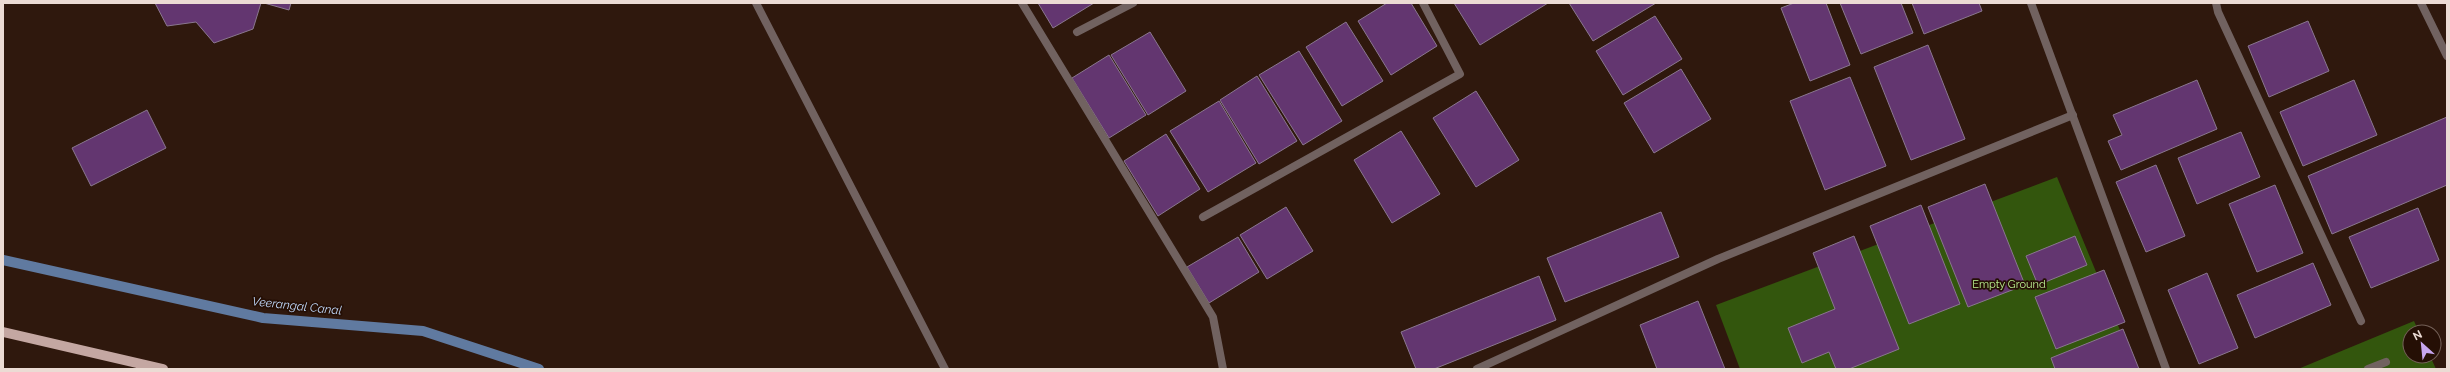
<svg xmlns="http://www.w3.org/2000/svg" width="2450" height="372" viewBox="0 0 2450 372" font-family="Raleway,sans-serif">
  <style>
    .forest { fill: #33560d }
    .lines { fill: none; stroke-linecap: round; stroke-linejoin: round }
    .stream { stroke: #607aa0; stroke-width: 10 }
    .building { fill: #633670; stroke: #8a778f }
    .service { stroke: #716260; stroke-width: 8 }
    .minor { stroke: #716260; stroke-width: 8 }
    .primary { stroke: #c4a7a2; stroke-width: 10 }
    .labels { text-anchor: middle; stroke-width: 3.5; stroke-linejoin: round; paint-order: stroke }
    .park-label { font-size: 11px; fill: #bcf292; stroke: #250f05 }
    .water-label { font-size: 12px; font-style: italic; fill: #c1dafc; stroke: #250f05 }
  </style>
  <rect width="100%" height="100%" fill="#2f180d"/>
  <g class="forest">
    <polygon points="2057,177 2136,369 1740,369 1716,305"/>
    <polygon points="2414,321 2419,332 2410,332 2410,356 2430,356 2436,369 2298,369"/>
  </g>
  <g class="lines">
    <polyline class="stream" points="3,260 263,318 423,331 539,369"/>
  </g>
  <g class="building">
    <polygon points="155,3 261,3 253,29 214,43 196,22 167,26"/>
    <polygon points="264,3 291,3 289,10"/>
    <polygon points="1038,3 1094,3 1053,28"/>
    <polygon points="1387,3 1411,3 1437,46 1391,75 1358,21"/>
    <polygon points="1454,3 1548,3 1480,45"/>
    <polygon points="1569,3 1656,3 1593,41"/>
    <polygon points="1794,3 1826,3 1850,65 1810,81 1781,8"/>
    <polygon points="1840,3 1901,3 1913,33 1861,54"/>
    <polygon points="1912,3 1979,3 1982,11 1924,34"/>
    <polygon points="1655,16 1682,59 1623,95 1596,51"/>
    <polygon points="2308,21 2329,71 2269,97 2248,46"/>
    <polygon points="1346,22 1383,81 1342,106 1306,47"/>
    <polygon points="1150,32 1186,91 1148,115 1111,55"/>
    <polygon points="1928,45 1965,139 1911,160 1874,67"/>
    <polygon points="1299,51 1342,121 1303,145 1259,75"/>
    <polygon points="1109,55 1146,115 1109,138 1072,78"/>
    <polygon points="1681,69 1711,119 1654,153 1624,103"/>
    <polygon points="1257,76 1297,141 1259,164 1220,100"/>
    <polygon points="1850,77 1886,166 1825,190 1790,101"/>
    <polygon points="2197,80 2217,129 2121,170 2108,141 2122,135 2113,115"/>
    <polygon points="2354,80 2377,135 2303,166 2280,112"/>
    <polygon points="1476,91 1519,160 1476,187 1433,118"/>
    <polygon points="1219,101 1256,163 1208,192 1170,131"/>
    <polygon points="147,110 166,148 91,186 72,148"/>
    <polygon points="2447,117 2447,185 2332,234 2308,176"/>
    <polygon points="1401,131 1440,194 1392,223 1354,160"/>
    <polygon points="2241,132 2260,177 2197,204 2178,158"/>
    <polygon points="1166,134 1200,189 1158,216 1124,161"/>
    <polygon points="2156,165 2185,236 2146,252 2116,182"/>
    <polygon points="1985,184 2025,285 1968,307 1928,207"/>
    <polygon points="2275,185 2303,253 2257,272 2229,204"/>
    <polygon points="1921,205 1960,304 1909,324 1870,226"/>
    <polygon points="1286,207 1313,251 1267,279 1240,235"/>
    <polygon points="2418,208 2439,260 2371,288 2349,237"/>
    <polygon points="1661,212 1679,257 1565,302 1547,258"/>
    <polygon points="1854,236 1899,349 1849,369 1836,369 1829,352 1802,363 1788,328 1835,309 1813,253"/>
    <polygon points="2075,236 2087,265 2038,285 2026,256"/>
    <polygon points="1238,237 1259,272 1209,303 1187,267"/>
    <polygon points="2313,263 2331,305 2255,338 2237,295"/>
    <polygon points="2104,270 2125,322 2056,349 2035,297"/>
    <polygon points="2207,273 2238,348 2199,364 2168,290"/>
    <polygon points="1539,276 1556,320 1434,369 1416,369 1401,332"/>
    <polygon points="1698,301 1725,369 1657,369 1640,325"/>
    <polygon points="2123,329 2139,369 2055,369 2051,358"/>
  </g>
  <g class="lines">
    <g class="service">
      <polyline points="756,3 945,369"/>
      <polyline points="1022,3 1213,317 1223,369"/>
      <polyline points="2368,369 2386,362"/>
    </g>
    <g class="minor">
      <polyline points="2031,3 2166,369"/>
      <polyline points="2216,3 2218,12 2361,321"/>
      <polyline points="2421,3 2447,56"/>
      <polyline points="1077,32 1133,3"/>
      <polyline points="1203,217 1460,74 1423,3"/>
      <polyline points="1477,369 1718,259 2073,115"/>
    </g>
    <polyline class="primary" points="3,332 163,369"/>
  </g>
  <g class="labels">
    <g class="park-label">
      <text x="2009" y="288">Empty Ground</text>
    </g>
    <g class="water-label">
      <text transform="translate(297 306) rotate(6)" y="4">Veerangal Canal</text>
    </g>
  </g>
  <rect width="2450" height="372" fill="none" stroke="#ebdbd4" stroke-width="8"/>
  <g transform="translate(2422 344) rotate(333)"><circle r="19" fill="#250f05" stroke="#746158"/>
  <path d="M0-3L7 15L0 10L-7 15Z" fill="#c7a6ef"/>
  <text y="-6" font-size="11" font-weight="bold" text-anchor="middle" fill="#ebdbd4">N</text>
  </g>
</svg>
